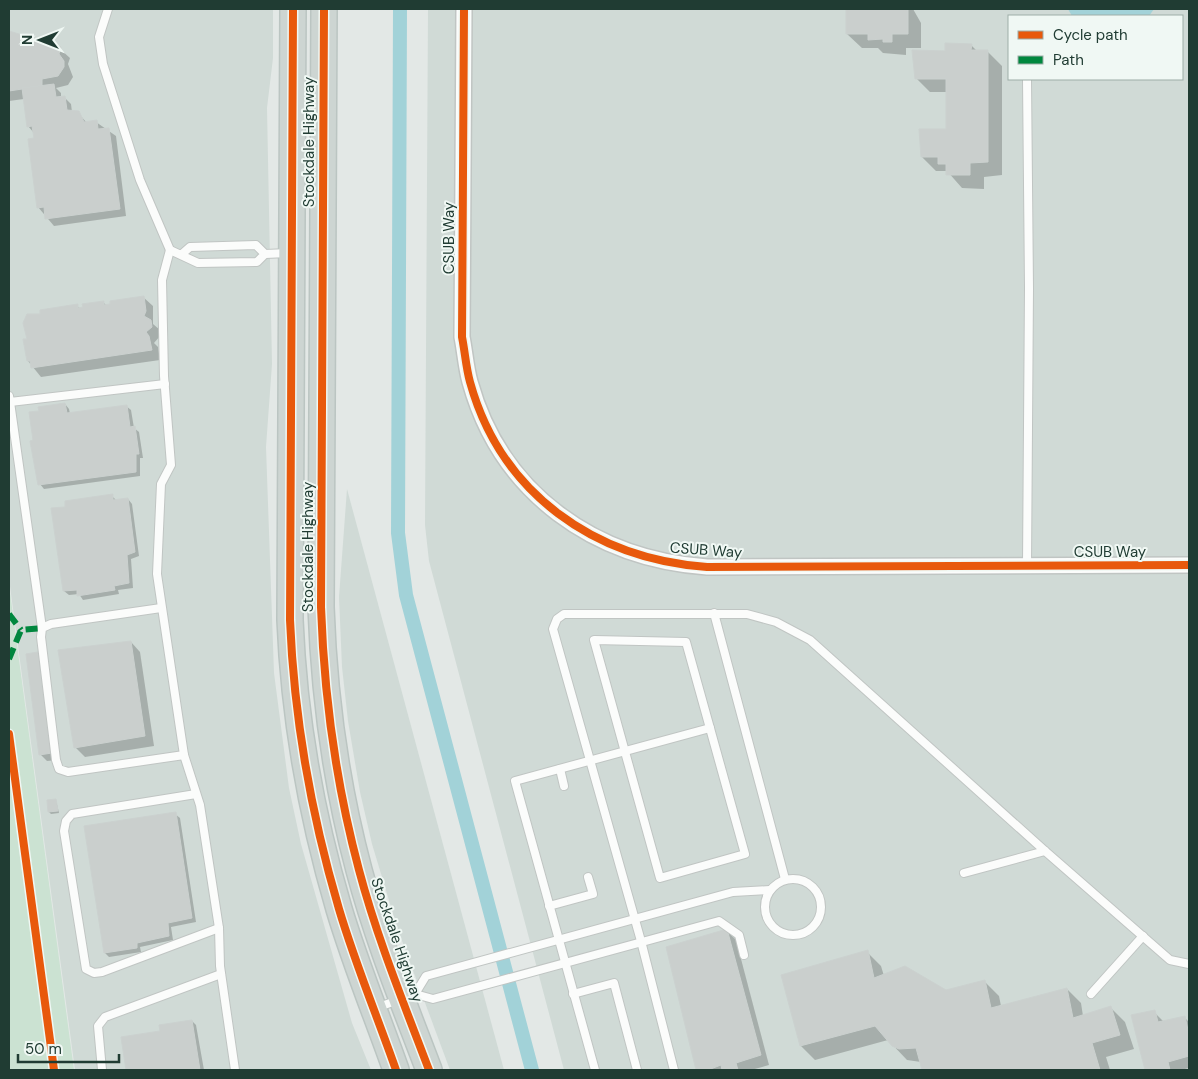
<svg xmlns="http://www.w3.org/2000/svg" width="1198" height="1079" viewBox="0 0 1198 1079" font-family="'DM Sans',sans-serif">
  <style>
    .built { fill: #d0dad6; fill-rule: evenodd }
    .green { fill: #cbe2d2 }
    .water { fill: #a2d2d8 }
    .shadow { fill: #0003 }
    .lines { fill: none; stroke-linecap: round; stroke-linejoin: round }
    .canal { stroke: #a2d2d8; stroke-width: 14 }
    .building { fill: #cacfcd; stroke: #cbd1cf }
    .lane-casing { stroke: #c0c5c3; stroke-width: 10 }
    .street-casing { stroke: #c0c5c3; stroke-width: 18 }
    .primary-casing { stroke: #bbc5c2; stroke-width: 28 }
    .lane { stroke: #fbfcfb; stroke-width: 8 }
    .street { stroke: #fbfcfb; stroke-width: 15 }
    .primary { stroke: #cdd5d2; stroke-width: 25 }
    .quiet { stroke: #00873e; stroke-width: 6; stroke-dasharray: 12 6; stroke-linecap: butt }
    .cycleway-casing { stroke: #f0f8f4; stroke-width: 11 }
    .cycleway { stroke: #e8590c; stroke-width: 8 }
    .labels { text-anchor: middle; stroke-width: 4; stroke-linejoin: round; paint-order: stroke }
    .street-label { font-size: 15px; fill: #203c33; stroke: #f0f8f4 }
  </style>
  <rect width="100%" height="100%" fill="#e3e8e6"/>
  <g class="built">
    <polygon points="9,9 273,9 273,58 267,108 272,364 266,447 274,673 289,788 301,844 352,1023 371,1070 75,1070 9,579"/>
    <path d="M428 9H1189V1070H564L429 561 425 525ZM1009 16H1182V79H1009Z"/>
    <polygon points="347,489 504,1070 450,1070 398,930 372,844 360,792 348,721 342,667 339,597"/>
  </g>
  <polygon class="green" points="9,585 74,1070 9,1070"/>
  <polygon class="water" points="1068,9 1154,9 1149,16 1072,16"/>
  <g class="shadow">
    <polygon points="847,9 913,9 921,23 921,48 906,48 906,55 883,53 878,48 862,48 847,34"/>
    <polygon points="9,32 60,49 70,58 68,64 73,77 68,85 56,88 61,93 61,98 64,97 71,104 72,112 78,113 87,123 96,122 116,136 126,216 54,226 38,207 34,133 28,126 24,99 9,101"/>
    <polygon points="971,45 978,52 988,52 1002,66 1002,175 984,177 984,189 962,188 947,171 936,171 922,157 947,130 947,92 930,92 916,78 947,52"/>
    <polygon points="143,297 153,306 153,324 160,330 160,336 154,343 158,347 160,360 41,377 28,361 29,340 42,315 77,306 81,309 103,302 107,306"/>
    <polygon points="65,404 69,409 70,414 126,406 131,410 134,428 139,432 143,458 140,458 140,476 44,489 40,484 34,441 40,412"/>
    <polygon points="112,496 117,501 128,499 132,504 139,556 131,559 133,588 118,590 119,594 83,600 79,594 69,595 64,591 67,508"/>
    <polygon points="131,642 140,652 154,746 85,757 75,747"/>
    <polygon points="38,654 45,661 58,760 47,761 40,754"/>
    <polygon points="56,800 59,813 51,814 49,812"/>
    <polygon points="175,814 180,818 196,922 171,927 173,940 140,947 141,952 109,957 105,953"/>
    <polygon points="727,931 736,940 769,1065 751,1070 697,1070 668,948"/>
    <polygon points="867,952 881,966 884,976 946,991 984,981 999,996 1001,1006 1067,989 1081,1003 1083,1016 1111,1008 1125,1022 1134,1049 1106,1057 1110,1070 923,1070 921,1062 907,1060 888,1040 815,1060 801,1046 783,976"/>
    <polygon points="1154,1012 1164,1022 1184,1017 1189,1022 1189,1068 1181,1070 1146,1070 1132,1016"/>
    <polygon points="192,1021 196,1025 204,1070 128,1070 122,1038 162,1032"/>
  </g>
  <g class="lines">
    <polyline class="canal" points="400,9 398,533 406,595 532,1070"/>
  </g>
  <g class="building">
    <polygon points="846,9 908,9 908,34 892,34 892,42 883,42 883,39 868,40 868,34 846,34"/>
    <polygon points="9,31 61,47 59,54 64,61 64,67 58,76 42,79 42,86 9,91"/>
    <polygon points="945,43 972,44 971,50 988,50 988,162 970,163 970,175 946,175 946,164 938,164 938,157 921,157 919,129 946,129 946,79 915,79 912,50 945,51"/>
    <polygon points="54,84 56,97 65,96 67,110 79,111 84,122 97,120 98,129 109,128 120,209 45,219 44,207 37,208 28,139 34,138 32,126 27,127 22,88"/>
    <polygon points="144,296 146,311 144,316 151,320 152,327 146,332 149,336 152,350 31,368 30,361 27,361 23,339 27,339 23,323 27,314 40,314 40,310 78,304 78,308 83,307 82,304 104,301 104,305 110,304 110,301"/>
    <polygon points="65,403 67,413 127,405 130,427 135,426 139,454 136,454 136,472 38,485 30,441 33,440 29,412 39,411 38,407"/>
    <polygon points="113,494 113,500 128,498 135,552 127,555 129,583 114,586 115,590 77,596 77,590 63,591 51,508 65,507 65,501"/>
    <polygon points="131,641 145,736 74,748 58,650"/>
    <polygon points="38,652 52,753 39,755 26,654"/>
    <polygon points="56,799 58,811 48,812 47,800"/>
    <polygon points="176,812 192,918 168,923 169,936 137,943 137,948 104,953 84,826"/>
    <polygon points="727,929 761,1055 736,1063 738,1070 722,1070 721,1065 708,1070 696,1070 666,947"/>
    <polygon points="868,950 874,978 905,966 946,990 985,980 991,1008 1067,988 1073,1018 1111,1006 1120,1035 1092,1043 1100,1070 922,1070 916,1048 899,1049 892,1046 875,1026 800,1046 781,975"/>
    <polygon points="1155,1010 1158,1022 1185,1016 1189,1035 1189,1056 1168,1062 1170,1070 1145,1070 1131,1015"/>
    <polygon points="192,1020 200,1070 126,1070 121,1037 160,1031 159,1025"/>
  </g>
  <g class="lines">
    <defs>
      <g id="lane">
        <polyline points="108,9 99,37 103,64 140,180 170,250 198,263 257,262 265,254 256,245 190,247 182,254"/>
        <polyline points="170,250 162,280 164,376 171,465 161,484 157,574 184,755 200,805 219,928 220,966 235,1070"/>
        <polyline points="265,254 288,253"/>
        <polyline points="9,396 10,402 165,384"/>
        <polyline points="10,402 42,628"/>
        <polyline points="1027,566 1029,288 1027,79"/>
        <polyline points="161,608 51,624 42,628 41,637 56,760 59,769 68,772 184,755"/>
        <polyline points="714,613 785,879"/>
        <polygon points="594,640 686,642 745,854 660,878"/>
        <polyline points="560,769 564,786"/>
        <polyline points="196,794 72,814 66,821 64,831 86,969 94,973 102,972 219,928"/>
        <polyline points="964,873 1045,851"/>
        <circle cx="793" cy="907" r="28"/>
        <polyline points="549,906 593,894 588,877"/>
        <polyline points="415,994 426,976 733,892 770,890"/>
        <polyline points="573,994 614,983 637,1070"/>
        <polyline points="1091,994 1143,936"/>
        <polyline points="376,1008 415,994 433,999 719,921 739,935 744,955"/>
        <polyline points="102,1070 98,1026 105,1017 221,974"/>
        <polyline points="595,1070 515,781 710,728"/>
        <polyline points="674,1070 641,941 553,629 557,619 564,614 747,614 776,622 810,640 1045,851 1170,960 1189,964"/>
      </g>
      <path id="street" d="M464 9 462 337C465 352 466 368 470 382 501 494 595 559 707 567L1189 565"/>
      <g id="primary">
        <path d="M293 9 290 620C294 718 311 814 339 909 355 963 377 1016 396 1070"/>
        <path d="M324 9 321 607C324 695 336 784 359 870 377 938 404 1004 429 1070"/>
      </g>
    </defs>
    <use href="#lane" class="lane-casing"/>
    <use href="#street" class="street-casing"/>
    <use href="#primary" class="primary-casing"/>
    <use href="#lane" class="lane"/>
    <use href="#street" class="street"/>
    <use href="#primary" class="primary"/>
    <g class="quiet">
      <polyline points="9,614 21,630"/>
      <polyline points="9,659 21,630 42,628"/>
    </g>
    <defs>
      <g id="cycleway">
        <path d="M293 9 290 620C294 718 311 814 339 909 355 963 377 1016 396 1070"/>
        <path d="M324 9 321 607C324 695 336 784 359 870 377 938 404 1004 429 1070"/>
        <path d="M464 9 462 337C465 352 466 368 470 382 501 494 595 559 707 567L1189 565"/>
        <polyline points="9,734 54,1070"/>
      </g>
    </defs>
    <use href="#cycleway" class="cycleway-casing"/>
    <use href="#cycleway" class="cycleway"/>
  </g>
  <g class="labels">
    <g class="street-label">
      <text transform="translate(309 142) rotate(-90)" y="5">Stockdale Highway</text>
      <text transform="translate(449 238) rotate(-90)" y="5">CSUB Way</text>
      <text transform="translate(308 547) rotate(-90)" y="5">Stockdale Highway</text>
      <text transform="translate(706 550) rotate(4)" y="5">CSUB Way</text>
      <text x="1110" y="557">CSUB Way</text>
      <text transform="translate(397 940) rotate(71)" y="5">Stockdale Highway</text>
    </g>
  </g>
  <rect width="1198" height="1079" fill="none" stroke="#203c33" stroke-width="20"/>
  <rect x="1008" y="15" width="175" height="65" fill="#f0f8f4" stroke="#9dada7"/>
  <rect x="1018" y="31" width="25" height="8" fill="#e8590c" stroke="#9dada7"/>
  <text x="1053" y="40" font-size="15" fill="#203c33">Cycle path</text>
  <rect x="1018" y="56" width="25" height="8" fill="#00873e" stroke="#9dada7"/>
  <text x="1053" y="65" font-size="15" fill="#203c33">Path</text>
  <g transform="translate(40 40) rotate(270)" stroke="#f0f8f4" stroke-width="4" paint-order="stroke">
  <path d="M0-4L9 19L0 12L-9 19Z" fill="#203c33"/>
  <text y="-8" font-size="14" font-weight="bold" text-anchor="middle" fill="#203c33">N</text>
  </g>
  <path d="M18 1054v8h101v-8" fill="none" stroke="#203c33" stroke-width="2.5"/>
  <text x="25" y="1054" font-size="15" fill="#203c33" stroke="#f0f8f4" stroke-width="4" paint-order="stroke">50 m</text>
</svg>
